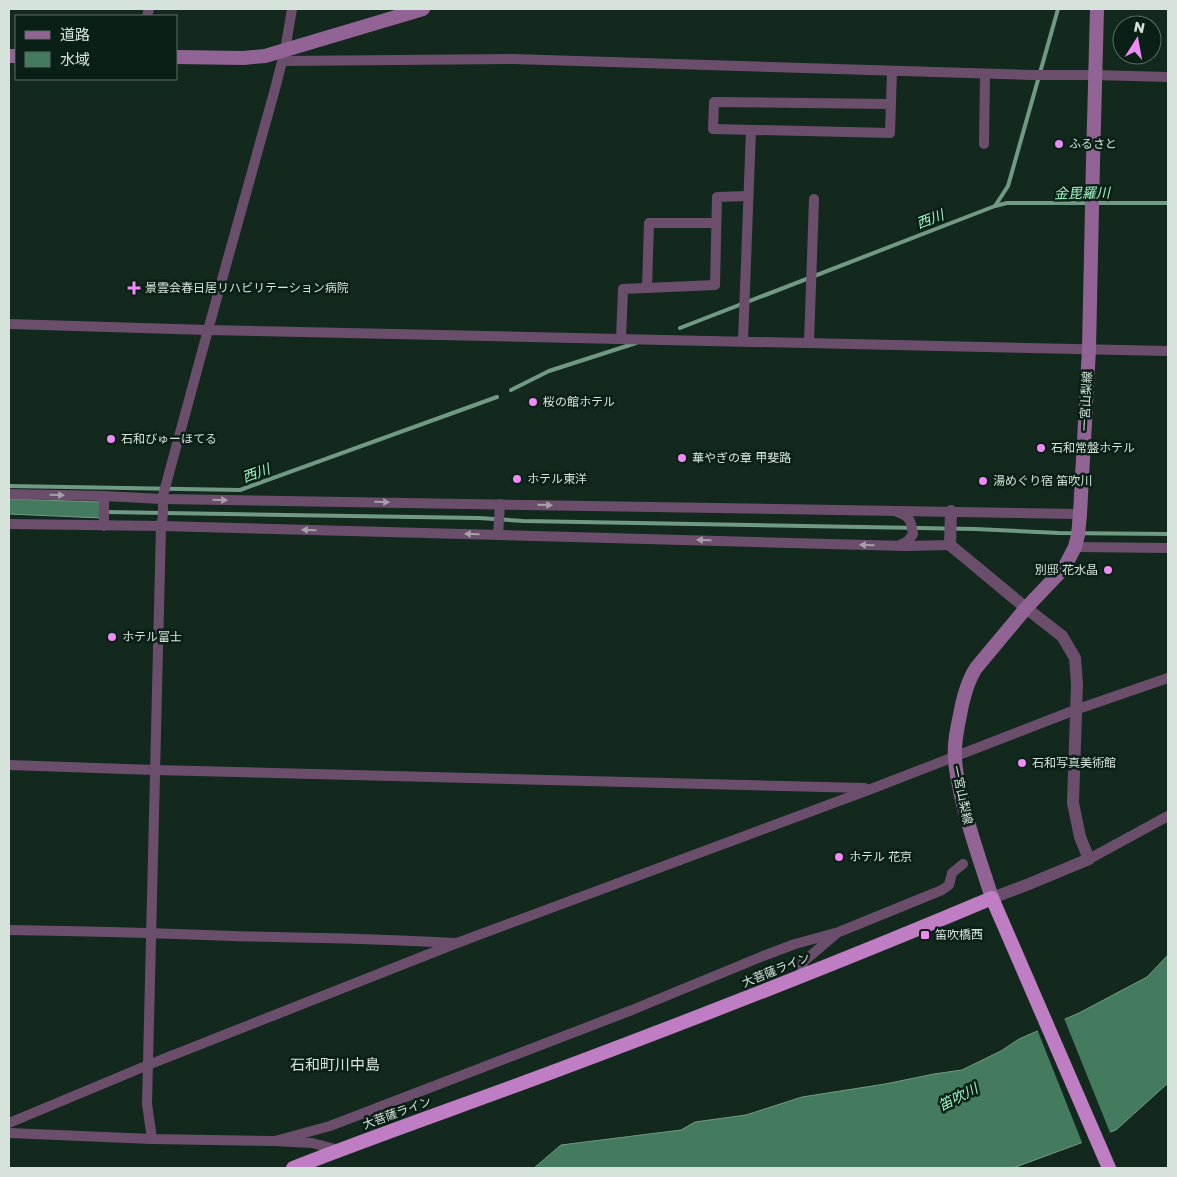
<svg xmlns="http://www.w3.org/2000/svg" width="1177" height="1177" viewBox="0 0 1177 1177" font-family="Poppins,'Noto Sans JP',sans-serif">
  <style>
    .water { fill: #447b5e; stroke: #709a84 }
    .pier { fill: #14291e }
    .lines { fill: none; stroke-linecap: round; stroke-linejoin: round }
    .stream { stroke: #709a84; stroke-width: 4 }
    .minor { stroke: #6b4e6c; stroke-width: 10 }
    .tertiary { stroke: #6b4e6c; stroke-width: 12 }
    .secondary { stroke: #926495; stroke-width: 14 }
    .trunk { stroke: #bf7dc4; stroke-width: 14 }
    .oneway { fill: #a6a0a9 }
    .poi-dot { fill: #ef8bf6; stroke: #0a1f15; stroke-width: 2 }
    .labels { text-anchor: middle; stroke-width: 5; stroke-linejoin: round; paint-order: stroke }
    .poi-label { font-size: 12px; fill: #d6e3db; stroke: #0a1f15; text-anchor: start }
    .street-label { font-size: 12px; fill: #d6e3db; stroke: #0a1f15 }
    .water-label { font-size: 14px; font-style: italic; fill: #9ff3c5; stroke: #0a1f15 }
    .quarter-label { font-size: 15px; fill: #d6e3db; stroke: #0a1f15 }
  </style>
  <rect width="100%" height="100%" fill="#14291e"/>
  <g class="water">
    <polygon points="9,499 101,502 101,518 9,514"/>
    <polygon points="1168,955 1168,1083 1116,1130 1013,1168 534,1168 561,1145 681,1130 695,1122 746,1115 802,1097 885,1084 934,1074 962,1070 1001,1051 1019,1039 1079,1013 1147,977"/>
  </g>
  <polygon class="pier" points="1064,1018 1111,1135 1083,1145 1037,1029"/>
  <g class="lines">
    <g class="stream">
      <polyline points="995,206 1008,186 1058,9"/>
      <polyline points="680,328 995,206 1007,203 1168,203"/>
      <polyline points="511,390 549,371 636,343"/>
      <polyline points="9,486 240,490 497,397"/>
      <polyline points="106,512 479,518 523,521 975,529 1059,533 1168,534"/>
    </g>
    <g class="minor">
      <polyline points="147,16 149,9"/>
      <polyline points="282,61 513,59 1031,75 1096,75 1168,77"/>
      <polyline points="891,104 714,102 713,129 890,133 892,71"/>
      <polyline points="984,144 985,74"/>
      <polyline points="647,288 649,223 716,223"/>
      <polyline points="9,324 208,330 1168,351"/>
      <polyline points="621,339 623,289 715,285 717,197 748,196"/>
      <polyline points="743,341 751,130"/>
      <polyline points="809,343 814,199"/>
      <polyline points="9,494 104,496 162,499 1080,514"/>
      <path d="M897 512C910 516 911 521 913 534L908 541 900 545"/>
      <polyline points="9,524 161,526 906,546 950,545"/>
      <polyline points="104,526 104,496"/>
      <polyline points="498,535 500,504"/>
      <polyline points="1075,547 1168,548"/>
      <polyline points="9,765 155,770 865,788"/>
      <polyline points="1089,859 1168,816"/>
      <path d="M9 930C84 931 158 933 233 936 307 938 380 938 454 943"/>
      <polyline points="802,975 803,962 836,934"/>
      <polyline points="9,1123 148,1065 457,943 871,789 1075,710 1168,678"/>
      <polyline points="9,1133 152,1139 275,1141 312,1143 339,1150"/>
      <path d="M152 1139 147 1104 161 526C163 518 164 508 162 499L208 330 275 89 285 50 292 9"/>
      <polyline points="275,1141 330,1126 632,1010 763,956 795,944 839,932 942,890 949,885 952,873 963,864"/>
    </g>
    <polyline class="tertiary" points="951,511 950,545 1026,608 1062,636 1075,658 1077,684 1073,803 1080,837 1089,859 1029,884 992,898"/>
    <g class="secondary">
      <polyline points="9,56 16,56"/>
      <polyline points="176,57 243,58 265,56 423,9"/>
      <path d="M992 898C981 863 968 828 960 791 958 780 955 769 955 757 954 743 957 729 960 715 963 698 967 682 976 668L1026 608 1064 568 1075 547 1078 535 1080 514 1089 349 1093 161 1097 9"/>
    </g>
    <path class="trunk" d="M293 1168C382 1133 473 1102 563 1068 707 1014 850 958 992 898L1109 1168"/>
  </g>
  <defs><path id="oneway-solid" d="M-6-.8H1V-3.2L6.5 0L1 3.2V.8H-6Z" transform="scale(1.25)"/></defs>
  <g class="oneway">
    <use href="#oneway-solid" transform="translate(57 495) rotate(1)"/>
    <use href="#oneway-solid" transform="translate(220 500) rotate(1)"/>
    <use href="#oneway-solid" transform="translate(382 502) rotate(1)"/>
    <use href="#oneway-solid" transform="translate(545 505) rotate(1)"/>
    <use href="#oneway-solid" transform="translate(309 530) rotate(-179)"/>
    <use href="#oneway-solid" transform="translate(472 534) rotate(-179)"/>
    <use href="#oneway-solid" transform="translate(704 540) rotate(-179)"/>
    <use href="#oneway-solid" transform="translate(867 545) rotate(-179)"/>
  </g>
  <g class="poi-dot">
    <circle cx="1059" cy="144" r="5"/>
    <path d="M131.5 280.5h5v5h5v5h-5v5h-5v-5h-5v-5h5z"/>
    <circle cx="533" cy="402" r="5"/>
    <circle cx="111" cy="439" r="5"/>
    <circle cx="1041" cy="448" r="5"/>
    <circle cx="682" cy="458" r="5"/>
    <circle cx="517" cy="479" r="5"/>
    <circle cx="983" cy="481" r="5"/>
    <circle cx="1108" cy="570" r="5"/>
    <circle cx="112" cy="637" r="5"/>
    <circle cx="1022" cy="763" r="5"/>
    <circle cx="839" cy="857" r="5"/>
    <rect x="920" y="930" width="10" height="10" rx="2.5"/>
  </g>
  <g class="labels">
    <g class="poi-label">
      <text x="1069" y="148">ふるさと</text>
      <text x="145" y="292">景雲会春日居リハビリテーション病院</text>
      <text x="543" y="406">桜の館ホテル</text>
      <text x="121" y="443">石和びゅーほてる</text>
      <text x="1051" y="452">石和常盤ホテル</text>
      <text x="692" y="462">華やぎの章 甲斐路</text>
      <text x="527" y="483">ホテル東洋</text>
      <text x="993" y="485">湯めぐり宿 笛吹川</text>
      <text x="1098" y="574" text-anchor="end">別邸 花水晶</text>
      <text x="122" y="641">ホテル富士</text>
      <text x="1032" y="767">石和写真美術館</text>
      <text x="849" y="861">ホテル 花京</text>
      <text x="935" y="939">笛吹橋西</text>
    </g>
    <g class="street-label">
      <text transform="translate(1086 401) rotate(-87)" y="4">一宮山梨線</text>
      <text transform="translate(962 795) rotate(78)" y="4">一宮山梨線</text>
      <text transform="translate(776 970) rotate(-22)" y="4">大菩薩ライン</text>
      <text transform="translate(397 1113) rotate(-20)" y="4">大菩薩ライン</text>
    </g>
    <g class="water-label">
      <text transform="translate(1082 193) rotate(-1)" y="5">金毘羅川</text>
      <text transform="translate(930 219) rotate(-21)" y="5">西川</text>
      <text transform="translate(256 473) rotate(-20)" y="5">西川</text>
      <text transform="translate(958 1097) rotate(-27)" y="5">笛吹川</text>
    </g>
    <g class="quarter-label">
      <text x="335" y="1070">石和町川中島</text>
    </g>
  </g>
  <rect width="1177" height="1177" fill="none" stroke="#d6e3db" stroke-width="20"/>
  <rect x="15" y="15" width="162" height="65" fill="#0a1f15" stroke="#5c6d64"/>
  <rect x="25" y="31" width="25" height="8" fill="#926495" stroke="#5c6d64"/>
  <text x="60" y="40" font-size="15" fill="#d6e3db">道路</text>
  <rect x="25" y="52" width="25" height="15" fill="#447b5e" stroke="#5c6d64"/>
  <text x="60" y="65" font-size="15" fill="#d6e3db">水域</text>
  <g transform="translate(1137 40) rotate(11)"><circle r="24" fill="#0a1f15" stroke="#5c6d64"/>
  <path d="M0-4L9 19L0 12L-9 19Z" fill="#ef8bf6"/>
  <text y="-8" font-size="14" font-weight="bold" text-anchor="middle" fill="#d6e3db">N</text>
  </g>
</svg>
